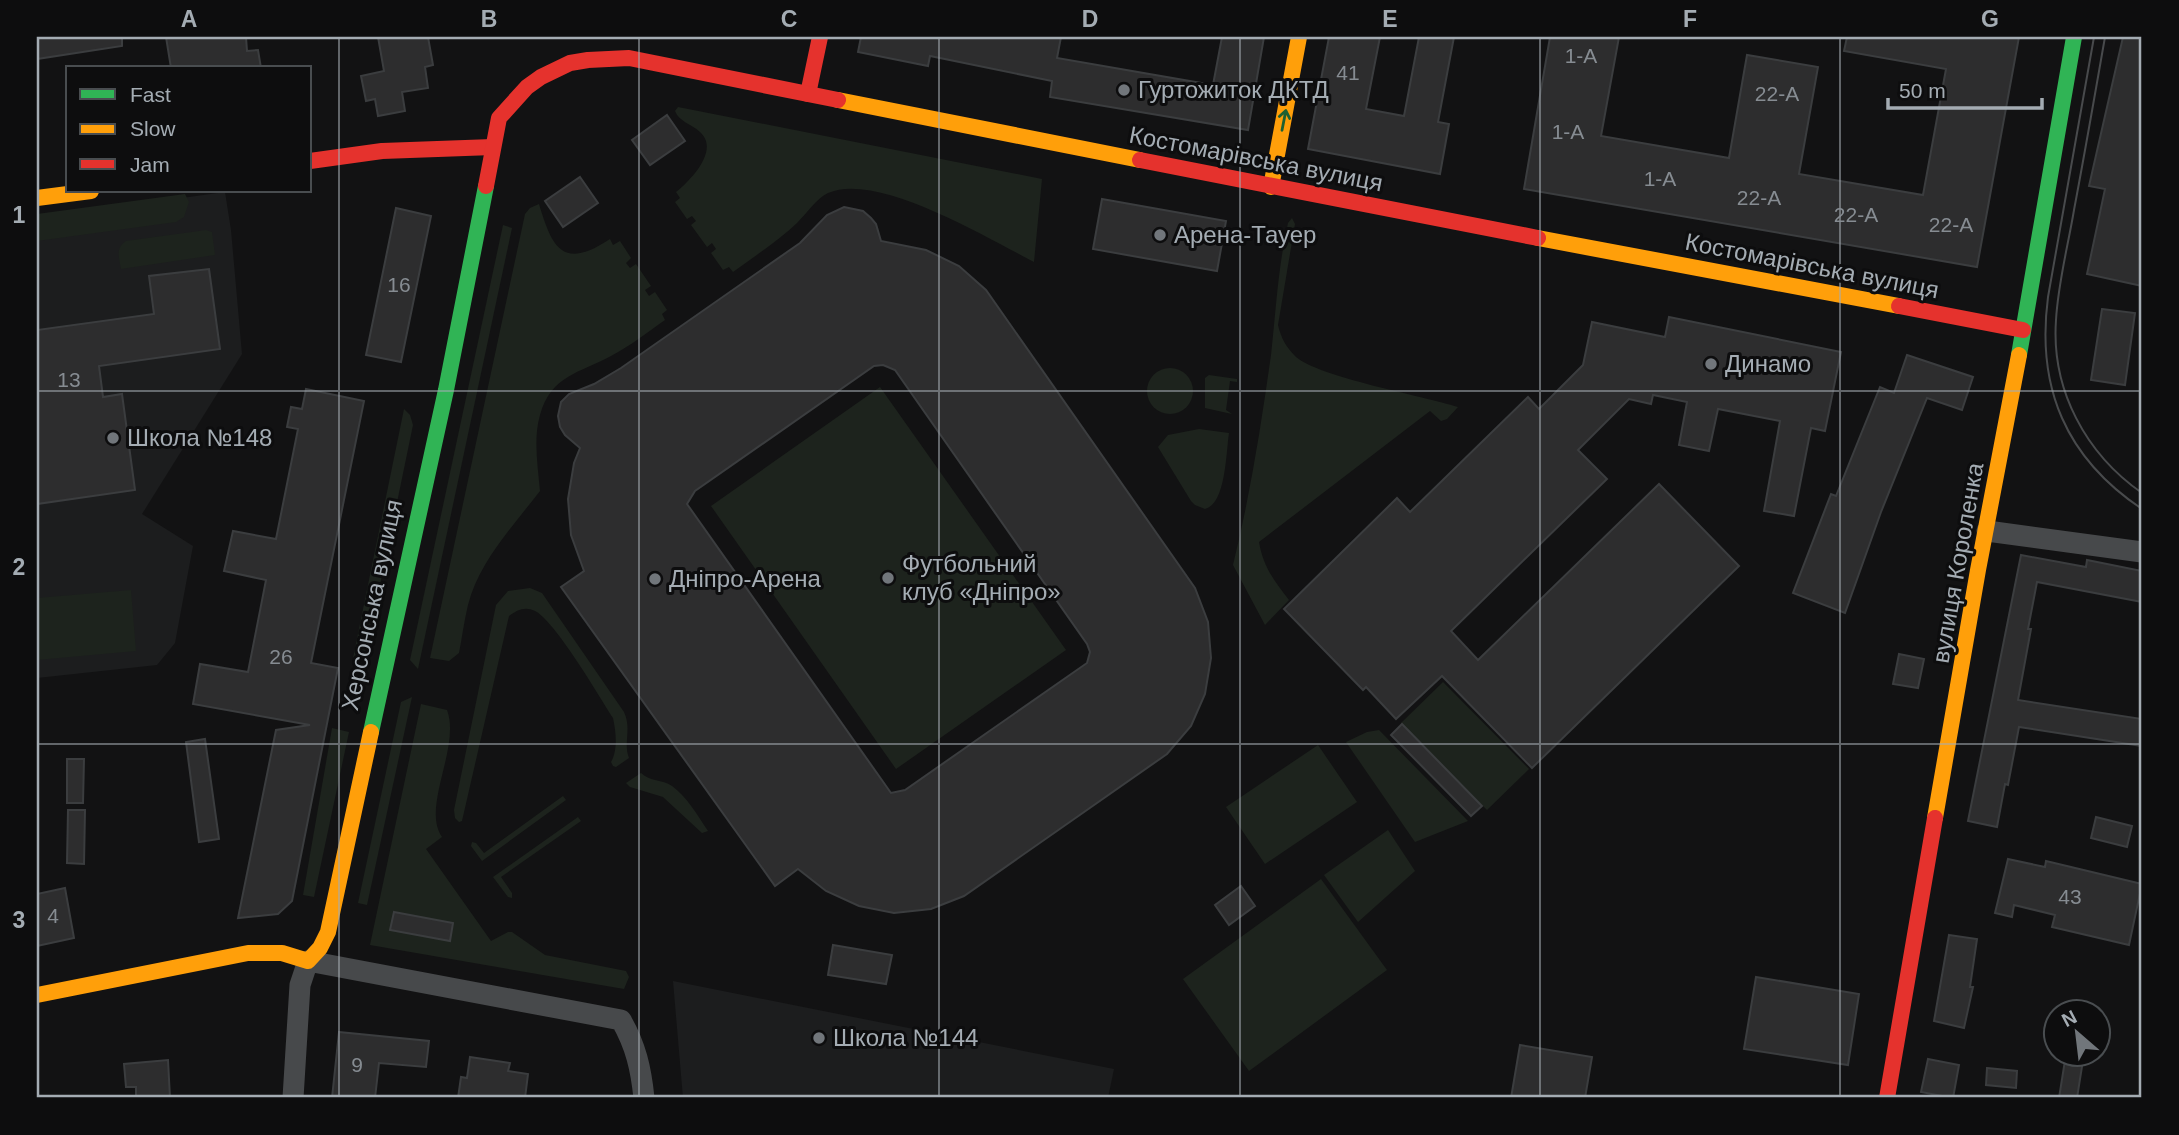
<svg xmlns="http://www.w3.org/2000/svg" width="2179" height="1135" viewBox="0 0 2179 1135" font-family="Helvetica,sans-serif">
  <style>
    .built { fill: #1c1d1e }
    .green { fill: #1d231d }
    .building { fill: #2d2d2e; stroke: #3b3d3f; stroke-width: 2; fill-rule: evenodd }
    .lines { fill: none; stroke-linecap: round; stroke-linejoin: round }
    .street { stroke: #47494b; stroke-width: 21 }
    .fast { stroke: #30b455; stroke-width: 16 }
    .slow { stroke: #ff9f0a; stroke-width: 16 }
    .jam { stroke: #e5322d; stroke-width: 16 }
    .tram { stroke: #484a4c; stroke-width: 2 }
    .oneway { stroke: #1e6032 }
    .grid { fill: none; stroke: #a4acb3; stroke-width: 2; stroke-opacity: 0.55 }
    .poi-dot { fill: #71767b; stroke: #0d0d0e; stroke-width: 2.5 }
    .labels { text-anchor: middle; stroke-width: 6; stroke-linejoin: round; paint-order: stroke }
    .number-label { font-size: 21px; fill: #868c92 }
    .poi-label { font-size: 24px; fill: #a4acb3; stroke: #0d0d0e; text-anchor: start }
    .street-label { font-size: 24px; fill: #a4acb3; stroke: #0d0d0e }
    .neatline { fill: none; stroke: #a4acb3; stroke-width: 2.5 }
    .grid-label { font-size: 23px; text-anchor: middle; font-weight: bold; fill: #a4acb3 }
  </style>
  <rect width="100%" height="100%" fill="#121213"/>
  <g class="built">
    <polygon points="225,192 231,230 242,354 142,514 193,546 175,643 157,665 37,678 37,218"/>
    <polygon points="673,981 1114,1069 1108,1098 683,1098"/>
  </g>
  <g class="green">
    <path d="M678 107 1042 179 1034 262C989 239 877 171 828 193 816 199 807 213 797 223 778 241 755 256 733 272L729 267 723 270 711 253 716 249 712 243 707 247 691 225 696 221 692 216 687 219 675 202 680 198 676 192C691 180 720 150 700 132 692 124 679 122 675 111Z"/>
    <polygon points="185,194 189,202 184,217 176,222 37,241 37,214"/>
    <path d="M539 204C552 247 562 271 610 239L613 245 620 241 631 258 626 263 630 268 636 264 651 286 645 290 649 296 655 292 667 310 662 314 665 320C648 332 630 346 611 356 580 373 551 375 540 415 533 439 538 467 540 491 513 526 479 562 468 605 464 621 462 638 459 653L449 661 430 658 525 214 530 208Z"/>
    <path d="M1292 218 1295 224 1278 325C1281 338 1286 347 1296 357 1319 377 1423 396 1458 407L1447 419 1441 421 1430 411 1259 542C1263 566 1274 581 1289 600L1265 625 1233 565C1250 496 1261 426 1271 355 1276 310 1278 267 1288 223Z"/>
    <polygon points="503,225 512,228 418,669 410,660"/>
    <path d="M206 230 212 232 215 255 121 269C119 258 115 248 126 241Z"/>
    <circle cx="1170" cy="391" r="23"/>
    <polygon points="1209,375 1237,379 1237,382 1230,381 1226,410 1232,414 1205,408 1205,378"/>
    <polygon points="880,387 1066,650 896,769 711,506"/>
    <polygon points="404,409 410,415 413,425 367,648 361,657 353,658"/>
    <path d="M1199 429 1229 433C1226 452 1226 504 1205 509L1195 505 1191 501 1158 447 1168 435Z"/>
    <path d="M530 588 542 593 624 712C632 729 623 743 629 758L616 767 613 766 611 762C618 750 616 732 613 718 599 696 555 621 535 611 525 606 517 610 509 616L462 821 459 822 455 818 454 810 496 605 508 591Z"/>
    <polygon points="131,590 136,651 37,660 37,598"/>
    <polygon points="1443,682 1529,769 1487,810 1401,723"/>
    <polygon points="412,697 367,905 358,903 401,702"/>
    <path d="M421 704 447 710C461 747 421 807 442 837L426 849 491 941 508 932H512L545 955 626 971 629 977 624 989 370 945Z"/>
    <polygon points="332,728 349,732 314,897 303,895"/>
    <polygon points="1379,730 1468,821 1415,842 1346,742 1367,732"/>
    <polygon points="1318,745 1357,802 1265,864 1226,807"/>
    <path d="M641 773C650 782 662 779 672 786 687 797 698 816 708 831L702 833 663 797 630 787 626 783Z"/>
    <polygon points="563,796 566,800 482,861 471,846 472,842 476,843 484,853"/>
    <polygon points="578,817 581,821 501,877 512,893 512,898 508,897 493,877"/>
    <polygon points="1388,830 1415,871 1358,922 1324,875"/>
    <polygon points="1321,879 1387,970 1249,1071 1183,979"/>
  </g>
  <g class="building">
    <polygon points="37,37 122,37 122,46 37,59"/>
    <polygon points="166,37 246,37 247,51 258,50 261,68 171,68"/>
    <polygon points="378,37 428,37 433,65 425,67 428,88 402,92 405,111 378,116 375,99 366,101 361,76 384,71"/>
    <polygon points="861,37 1061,37 1057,58 1213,85 1222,37 1264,37 1248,130 1050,97 1052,81 930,56 928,66 858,52"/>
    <polygon points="1329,37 1380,37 1366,109 1404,116 1419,37 1454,37 1438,122 1449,124 1440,174 1308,149"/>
    <polygon points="1550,37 1619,37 1601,136 1729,158 1747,55 1818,67 1799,174 1923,195 1946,69 1844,51 1847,37 2019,37 1977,267 1524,189"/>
    <polygon points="2123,37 2142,37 2142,286 2087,274 2105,189 2089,186"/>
    <polygon points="667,115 685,141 650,165 632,140"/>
    <polygon points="580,177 598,203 563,227 545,201"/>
    <polygon points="1102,199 1226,221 1217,271 1093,249"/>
    <path d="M844 207 863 211 871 218 876 224 881 241 926 250 959 266 986 290 1195 588 1208 622 1211 658 1205 694 1191 726 1167 754 964 896 931 909 894 913 859 906 826 891 798 869 775 886 561 587 584 571 571 535 568 499 574 463 580 448 565 435 560 427 558 416 561 402 569 394 594 384 621 368 800 243 827 215ZM883 365 895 370 1087 644 1090 652 1087 663 905 790 891 793 687 504 695 491 874 366Z"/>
    <polygon points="396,208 431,216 401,362 366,355"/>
    <polygon points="209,269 220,349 99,366 103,397 122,394 135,490 37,504 37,330 154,314 149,276"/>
    <polygon points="2102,309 2135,313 2125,385 2091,380"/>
    <polygon points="1669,317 1841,352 1825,431 1811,428 1794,516 1764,511 1780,421 1718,409 1709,451 1679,445 1687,402 1653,395 1651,404 1629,399 1578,450 1607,479 1451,631 1478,660 1659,484 1739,566 1532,768 1442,676 1396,719 1366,687 1363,690 1284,609 1397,498 1410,512 1528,397 1539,409 1583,365 1592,322 1665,337"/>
    <polygon points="1907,355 1973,377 1962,410 1927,398 1881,512 1845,613 1793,593 1831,494 1836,496 1880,387 1894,393"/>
    <polygon points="306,389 364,401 311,663 338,668 292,901 278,914 238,918 276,730 310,725 193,704 200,664 248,672 266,580 224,571 233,531 276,539 298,429 287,427 291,407 302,409"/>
    <polygon points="2021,555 2086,567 2087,560 2142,571 2142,602 2037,582 2028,629 2031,629 2018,700 2142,719 2142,746 2019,727 2008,785 2005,784 1997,827 1968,821"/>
    <polygon points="1899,654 1924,659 1918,688 1893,684"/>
    <polygon points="1402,724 1482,806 1471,816 1391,735"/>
    <polygon points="205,739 219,839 199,842 186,742"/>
    <polygon points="67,759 84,759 83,803 67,803"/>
    <polygon points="68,810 85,810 84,864 67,863"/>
    <polygon points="2096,817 2132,826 2127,847 2091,838"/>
    <polygon points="2008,859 2045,867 2046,861 2142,884 2129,945 2052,927 2055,915 2014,905 2012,917 1995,913"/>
    <polygon points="1241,886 1255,906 1229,925 1215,905"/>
    <polygon points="65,888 74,938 37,946 37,894"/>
    <polygon points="394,912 453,923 450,941 390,930"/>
    <polygon points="1949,935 1977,939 1970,987 1973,987 1964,1028 1934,1021"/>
    <polygon points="833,945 892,955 886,984 828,975"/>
    <polygon points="1756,977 1859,994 1848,1065 1744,1049"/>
    <polygon points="339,1032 429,1041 426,1067 379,1063 375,1098 332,1098"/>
    <polygon points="1520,1045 1592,1057 1585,1098 1511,1098"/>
    <polygon points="2066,1054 2084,1054 2077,1098 2059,1098"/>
    <polygon points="470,1057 510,1063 508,1071 528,1074 525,1098 458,1098 461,1077 467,1078"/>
    <polygon points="1928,1059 1959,1065 1953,1098 1921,1092"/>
    <polygon points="168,1060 170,1098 136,1098 136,1087 126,1087 124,1064"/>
    <polygon points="1987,1068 2017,1071 2016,1088 1986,1085"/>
  </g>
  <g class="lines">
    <g class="street">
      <polyline points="1987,531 2142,552"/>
      <path d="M293 1098 300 985 308 961 621 1020C636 1046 641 1069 644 1098"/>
    </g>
    <g class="fast">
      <polyline points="2019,355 2074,37"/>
      <polyline points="371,732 446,390 486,186"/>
    </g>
    <g class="slow">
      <polyline points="838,100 1140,160"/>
      <polyline points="1271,187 1299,37"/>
      <polyline points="37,198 91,191"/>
      <polyline points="1538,238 1899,306"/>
      <polyline points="1935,818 1978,570 2019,355"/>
      <polyline points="37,995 248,953 282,953 308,961 320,948 328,932 371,732"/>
    </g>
    <g class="jam">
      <polyline points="808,94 820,37"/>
      <polyline points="1140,160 1538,238"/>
      <polyline points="310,161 382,151 493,147"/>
      <polyline points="486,186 499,118 527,87 541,77 570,63 588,60 629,58 838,100"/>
      <polyline points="1899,306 2023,330"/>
      <polyline points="1887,1098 1935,818"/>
    </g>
    <g class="tram">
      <path d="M2094 37 2048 297C2036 388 2066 458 2142 509"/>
      <path d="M2105 37C2095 94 2085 152 2074 210 2068 246 2058 283 2056 320 2051 390 2086 454 2142 493"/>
    </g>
  </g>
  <defs><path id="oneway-shaft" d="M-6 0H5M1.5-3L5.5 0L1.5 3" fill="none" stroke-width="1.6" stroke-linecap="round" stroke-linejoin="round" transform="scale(1.75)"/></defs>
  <use class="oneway" href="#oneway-shaft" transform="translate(1284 120) rotate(-79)"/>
  <path class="grid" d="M339 37V1098M639 37V1098M939 37V1098M1240 37V1098M1540 37V1098M1840 37V1098M37 391H2142M37 744H2142"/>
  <g class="poi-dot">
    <circle cx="1124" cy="90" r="7"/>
    <circle cx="1160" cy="235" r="7"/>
    <circle cx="1711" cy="364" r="7"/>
    <circle cx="113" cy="438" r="7"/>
    <circle cx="888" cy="578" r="7"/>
    <circle cx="655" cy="579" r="7"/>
    <circle cx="819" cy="1038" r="7"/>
  </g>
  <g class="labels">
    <g class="number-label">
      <text x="1581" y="63">1-А</text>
      <text x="1348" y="80">41</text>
      <text x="1777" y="101">22-А</text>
      <text x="1568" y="139">1-А</text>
      <text x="1660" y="186">1-А</text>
      <text x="1759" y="205">22-А</text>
      <text x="1856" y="222">22-А</text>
      <text x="1951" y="232">22-А</text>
      <text x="399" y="292">16</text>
      <text x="69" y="387">13</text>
      <text x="281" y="664">26</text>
      <text x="2070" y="904">43</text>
      <text x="53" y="923">4</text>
      <text x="357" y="1072">9</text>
    </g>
    <g class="poi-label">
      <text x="1138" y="98">Гуртожиток ДКТД</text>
      <text x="1174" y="243">Арена-Тауер</text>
      <text x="1725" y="372">Динамо</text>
      <text x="127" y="446">Школа №148</text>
      <text x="902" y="572">Футбольний<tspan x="902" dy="28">клуб «Дніпро»</tspan></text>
      <text x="669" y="587">Дніпро-Арена</text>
      <text x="833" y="1046">Школа №144</text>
    </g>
    <g class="street-label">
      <text transform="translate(1256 159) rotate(11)" y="8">Костомарівська вулиця</text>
      <text transform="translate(1812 266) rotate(11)" y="8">Костомарівська вулиця</text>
      <text transform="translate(1958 563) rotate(-80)" y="8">вулиця Короленка</text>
      <text transform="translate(372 605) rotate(-78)" y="8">Херсонська вулиця</text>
    </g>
  </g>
  <rect width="2179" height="1135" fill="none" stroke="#0d0d0e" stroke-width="77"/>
  <rect x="66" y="66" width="245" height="126" fill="#0d0d0e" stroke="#494d50" stroke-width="2"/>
  <rect x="80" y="89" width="35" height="10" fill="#30b455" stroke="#494d50" stroke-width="2"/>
  <text x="130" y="102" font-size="21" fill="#a4acb3">Fast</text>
  <rect x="80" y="124" width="35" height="10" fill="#ff9f0a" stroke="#494d50" stroke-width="2"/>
  <text x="130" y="136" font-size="21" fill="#a4acb3">Slow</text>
  <rect x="80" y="159" width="35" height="10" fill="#e5322d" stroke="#494d50" stroke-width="2"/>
  <text x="130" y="172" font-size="21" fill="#a4acb3">Jam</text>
  <g transform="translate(2077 1033) rotate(332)"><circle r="33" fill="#0d0d0e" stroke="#494d50" stroke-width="2"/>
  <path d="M0-5L12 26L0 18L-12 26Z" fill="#71767b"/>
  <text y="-10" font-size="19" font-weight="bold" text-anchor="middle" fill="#a4acb3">N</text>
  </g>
  <path d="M1888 98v10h154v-10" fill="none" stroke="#a4acb3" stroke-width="3.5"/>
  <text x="1899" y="98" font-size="21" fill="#a4acb3" stroke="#0d0d0e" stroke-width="5" paint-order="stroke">50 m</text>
  <rect x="38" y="38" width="2102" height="1058" class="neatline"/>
  <g class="grid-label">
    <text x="189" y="27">A</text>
    <text x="489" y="27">B</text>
    <text x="789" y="27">C</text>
    <text x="1090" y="27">D</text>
    <text x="1390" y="27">E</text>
    <text x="1690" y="27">F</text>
    <text x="1990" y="27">G</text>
    <text x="19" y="223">1</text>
    <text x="19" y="575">2</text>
    <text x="19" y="928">3</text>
  </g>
</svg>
